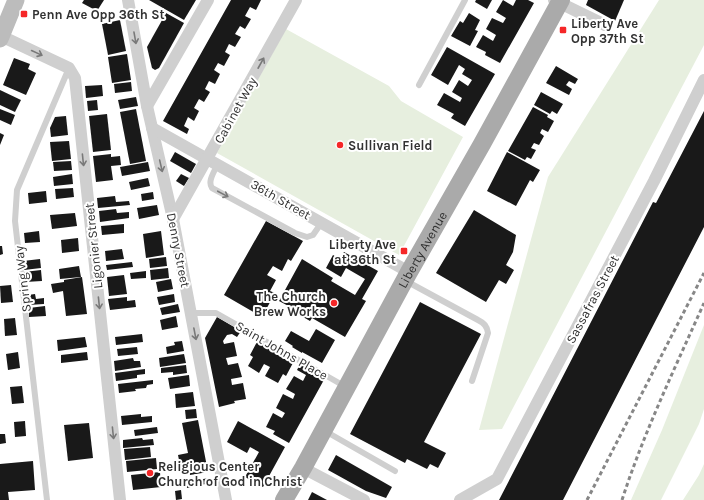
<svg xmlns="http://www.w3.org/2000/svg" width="704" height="500" viewBox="0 0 704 500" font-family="Karla,sans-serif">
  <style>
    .green { fill: #e7efdf }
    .building { fill: #191919 }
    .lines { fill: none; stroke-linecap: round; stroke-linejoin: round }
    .lane { stroke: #cfcfcf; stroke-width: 6 }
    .street { stroke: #cfcfcf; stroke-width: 12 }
    .secondary { stroke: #bcbcbc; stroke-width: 17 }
    .primary { stroke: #aaa; stroke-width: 18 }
    .rail { stroke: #878787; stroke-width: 3; stroke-dasharray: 4 3; stroke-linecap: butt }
    .oneway { stroke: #797979 }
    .poi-dot { fill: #f52728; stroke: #fff; stroke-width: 1.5 }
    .labels { text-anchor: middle; stroke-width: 4; stroke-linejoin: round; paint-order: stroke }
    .poi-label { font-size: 13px; font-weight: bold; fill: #323232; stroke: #fff; text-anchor: start }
    .street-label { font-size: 13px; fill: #323232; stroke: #fff }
  </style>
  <rect width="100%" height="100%" fill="#fff"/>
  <g class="green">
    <polygon points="659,0 704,0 704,45 502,429 479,430 548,177"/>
    <polygon points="286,29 389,86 401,101 463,137 399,255 217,153"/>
    <polygon points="704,325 704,409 699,424 661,500 631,500 662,430"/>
    <polygon points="704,464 704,500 683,500 699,475"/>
  </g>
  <g class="building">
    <polygon points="84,0 104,0 97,11 82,3"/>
    <polygon points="149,0 196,0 184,20"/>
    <polygon points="231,0 261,0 256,10 250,7 245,16 251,19 245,29 240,26 235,34 241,37 235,47 229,44 225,52 230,55 224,66 218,63 214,70 220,74 215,84 209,81 205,89 210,92 204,102 199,99 194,108 199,111 194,121 188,117 184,126 189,129 187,134 163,121"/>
    <polygon points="476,0 492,0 487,9 475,2"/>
    <polygon points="503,0 513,6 516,0 528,0 534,3 500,63 485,55 486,52 476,47 483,35 493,41 496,35 486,29 492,18 503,23 506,18 496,12"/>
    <polygon points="588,0 624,0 615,21 586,5"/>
    <polygon points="166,13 184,23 159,68 155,70 152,68 147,47"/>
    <polygon points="469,13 480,20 475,30 478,31 470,46 451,36 460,21 463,23"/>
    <polygon points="120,20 126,51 108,55 102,24"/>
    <polygon points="447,47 495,74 465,126 451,118 454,114 437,105 444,93 460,102 462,98 452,92 459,80 468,86 472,80 462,74 465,69 459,65 448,85 431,75"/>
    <polygon points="127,54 131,80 112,83 108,57"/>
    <polygon points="14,58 30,64 28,69 36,73 26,95 3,85"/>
    <polygon points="556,66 578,79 575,84 569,81 566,85 572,89 569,95 546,83"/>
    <polygon points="131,82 132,91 115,93 114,84"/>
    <polygon points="102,85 103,96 86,98 85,86"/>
    <polygon points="0,90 21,100 15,112 0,105"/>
    <polygon points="541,92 563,104 557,114 552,111 550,114 534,105"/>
    <polygon points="136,97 138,106 120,109 118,100"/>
    <polygon points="97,100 98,110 88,111 87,101"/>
    <polygon points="533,107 548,115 547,117 554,121 548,132 542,129 540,133 544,136 539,145 534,143 531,148 536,150 531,159 527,157 525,160 508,151"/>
    <polygon points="0,109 15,115 11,125 0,120"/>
    <polygon points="136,109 146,161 130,164 120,112"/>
    <polygon points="704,111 704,227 563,500 499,500 653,202 656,203"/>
    <polygon points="107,114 111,150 93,152 89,116"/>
    <polygon points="66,116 68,135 51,137 50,128 55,117"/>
    <polygon points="0,133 4,135 0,145"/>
    <polygon points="69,141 71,159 52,161 50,142"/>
    <polygon points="175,152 196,164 191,173 170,161"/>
    <polygon points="507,152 540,170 533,182 530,180 516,206 487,191"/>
    <polygon points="111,154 111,157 120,156 121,165 111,166 113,180 96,182 93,156"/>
    <polygon points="71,161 72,170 54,171 53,162"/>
    <polygon points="148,162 150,171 122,176 120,167"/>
    <polygon points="72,174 73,184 54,186 53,177"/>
    <polygon points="181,174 189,178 184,186 176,181"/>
    <polygon points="148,178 150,186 131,190 129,182"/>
    <polygon points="73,188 74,197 56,199 55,189"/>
    <polygon points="46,191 47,202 29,204 28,193"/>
    <polygon points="153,192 154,199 142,201 141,194"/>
    <polygon points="115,196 116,202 129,201 130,205 98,208 97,198"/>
    <polygon points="157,205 159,215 139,219 137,208"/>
    <polygon points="116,209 117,213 129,212 129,218 100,222 99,211"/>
    <polygon points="474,210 516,235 513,252 506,265 514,270 506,284 499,280 486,302 436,273"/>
    <polygon points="75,213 77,226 52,229 50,215"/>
    <polygon points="266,221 303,241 291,261 288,259 282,271 273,266 267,275 276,280 270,291 275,293 262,317 224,295"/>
    <polygon points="124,224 124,233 102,235 101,226"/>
    <polygon points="39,231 40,242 25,243 24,233"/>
    <polygon points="161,231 164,255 146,258 143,234"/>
    <polygon points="78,238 79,251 62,253 61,240"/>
    <polygon points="0,246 2,246 3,254 0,255"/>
    <polygon points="122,249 124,259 106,261 105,251"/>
    <polygon points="344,252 378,271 362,299 366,301 345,337 312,318 310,321 293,311 294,309 279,301 302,259 333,278 331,281 355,295 365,279 346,268 341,277 326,268 333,255 340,259"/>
    <polygon points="166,257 167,266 150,268 149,259"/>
    <polygon points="40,259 41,268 24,270 23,261"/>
    <polygon points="132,262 133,267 107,270 106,265"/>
    <polygon points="79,266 81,277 60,279 59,269"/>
    <polygon points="168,268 169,278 151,280 150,270"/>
    <polygon points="41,270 42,281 25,282 24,272"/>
    <polygon points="146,271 146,278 131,279 130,273"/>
    <polygon points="124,275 127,294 109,296 107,277"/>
    <polygon points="82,277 87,314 66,316 63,291 53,293 51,284 64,282 64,280"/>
    <polygon points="171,279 173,289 158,292 156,282"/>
    <polygon points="11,285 13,302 1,303 0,286"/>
    <polygon points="35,294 36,299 44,298 44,304 28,305 28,295"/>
    <polygon points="174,294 175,302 159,305 157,297"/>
    <polygon points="127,297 127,301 135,300 136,307 110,310 108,299"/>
    <polygon points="420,302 481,334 424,442 446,453 438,468 430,464 427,469 407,459 405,463 350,434"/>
    <polygon points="178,304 180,312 162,315 160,308"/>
    <polygon points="45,306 46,316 29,317 29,308"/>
    <polygon points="176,316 178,327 162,330 160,320"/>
    <polygon points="217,317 241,331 237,337 232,334 227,335 223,341 224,344 234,342 237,356 226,358 228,365 238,363 242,377 231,379 232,385 243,383 246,399 234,401 235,403 219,407 205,338"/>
    <polygon points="15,318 17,335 5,336 4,319"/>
    <polygon points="316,329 335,340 322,363 302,352 302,353 292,347 293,346 285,341 291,331 309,341"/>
    <polygon points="142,334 143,342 116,345 115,337"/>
    <polygon points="85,337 87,347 58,351 57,340"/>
    <polygon points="258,340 294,361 286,376 283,374 278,383 265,376 270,367 264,364 259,373 248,366 253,357 250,355"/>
    <polygon points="182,341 184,351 167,354 166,347 175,345 174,342"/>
    <polygon points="137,347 138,354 118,356 117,349"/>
    <polygon points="18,352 20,368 8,370 6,354"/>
    <polygon points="87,352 88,360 61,363 61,355"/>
    <polygon points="184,354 186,363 160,367 159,358"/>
    <polygon points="133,358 134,361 140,361 141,367 115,371 114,361"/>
    <polygon points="300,364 325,378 289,443 273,434 275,431 266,427 273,413 282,418 285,413 276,408 283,394 293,399 295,394 286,389 294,376 303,381 306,375 297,370"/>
    <polygon points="186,365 187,373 173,375 173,372 161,373 161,368"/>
    <polygon points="145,369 145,374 137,375 137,378 116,381 115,373"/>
    <polygon points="189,375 190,386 170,389 168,378"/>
    <polygon points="153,380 153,384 147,385 146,388 135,389 136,391 119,393 118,384"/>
    <polygon points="22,386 24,403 12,404 10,387"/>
    <polygon points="193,392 195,406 176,408 175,394"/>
    <polygon points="196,409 197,418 186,419 185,410"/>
    <polygon points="141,414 141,417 152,416 152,422 122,425 121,416"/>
    <polygon points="198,420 208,472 190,475 188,464 180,465 178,455 188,453 182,423"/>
    <polygon points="25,421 26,436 15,437 14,422"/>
    <polygon points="238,421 285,447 263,487 245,477 259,452 250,447 247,453 227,442"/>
    <polygon points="89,423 93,458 68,461 64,425"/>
    <polygon points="157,427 158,433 135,436 134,430"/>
    <polygon points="0,434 5,434 6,443 0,444"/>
    <polygon points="142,438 143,440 153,439 154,445 123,448 123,440"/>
    <polygon points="150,447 151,457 125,460 124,449"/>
    <polygon points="336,455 392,487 386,498 366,491 328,470"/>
    <polygon points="156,458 157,469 127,472 126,461"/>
    <polygon points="33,461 35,490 8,492 9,500 0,500 0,464"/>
    <polygon points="160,472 161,487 133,490 131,475"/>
    <polygon points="209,478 210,483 187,488 186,482"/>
    <polygon points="181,490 182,499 176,500 175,491"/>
    <polygon points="312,492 327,500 308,500"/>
  </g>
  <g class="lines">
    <g class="lane">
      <polyline points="419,85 465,0"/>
      <path d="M218 163C215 171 207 181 212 188L295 233 307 237 313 235 322 222"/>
      <path d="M406 281 478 320C484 323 487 326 488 333L472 381"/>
      <polyline points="191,313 216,313 346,387"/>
      <polyline points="325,431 395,471"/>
      <polyline points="47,500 15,221 17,190 69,68"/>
    </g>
    <g class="street">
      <polyline points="128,0 147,106 173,219 226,500"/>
      <polyline points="554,0 605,25"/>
      <polyline points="1,36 69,68 75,78 120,500"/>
      <polyline points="147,106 208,0"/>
      <polyline points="152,128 409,272"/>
      <polyline points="173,219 296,0"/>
      <polyline points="303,468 364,500"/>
      <polyline points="460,500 497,479 654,181 704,80"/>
    </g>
    <polyline class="secondary" points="0,39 16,0"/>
    <path class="primary" id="s1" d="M284 500 303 468 409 272 482 144 561 0"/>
    <g class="rail">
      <polyline points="587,500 704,273"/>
      <path d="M622 500C644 432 675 368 704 303"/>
    </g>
  </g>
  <defs><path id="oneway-shaft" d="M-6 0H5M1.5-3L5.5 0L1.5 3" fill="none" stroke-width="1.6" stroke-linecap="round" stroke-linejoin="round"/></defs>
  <g class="oneway">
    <use href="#oneway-shaft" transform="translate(135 38) rotate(80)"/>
    <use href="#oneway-shaft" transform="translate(37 53) rotate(25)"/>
    <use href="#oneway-shaft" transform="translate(261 63) rotate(-61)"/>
    <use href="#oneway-shaft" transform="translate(83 160) rotate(84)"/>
    <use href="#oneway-shaft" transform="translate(161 166) rotate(77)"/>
    <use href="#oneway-shaft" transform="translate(223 194) rotate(28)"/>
    <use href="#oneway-shaft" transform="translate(99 303) rotate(84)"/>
    <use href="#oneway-shaft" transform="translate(195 334) rotate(79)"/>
    <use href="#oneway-shaft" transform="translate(113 433) rotate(84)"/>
  </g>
  <g class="poi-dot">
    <rect x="20" y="10" width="8" height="8" rx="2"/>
    <rect x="559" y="26" width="8" height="8" rx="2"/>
    <circle cx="340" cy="145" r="4"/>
    <rect x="400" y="247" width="8" height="8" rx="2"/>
    <circle cx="334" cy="303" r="4"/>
    <circle cx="150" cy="473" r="4"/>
  </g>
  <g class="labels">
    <g class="poi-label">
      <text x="32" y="19">Penn Ave Opp 36th St</text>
      <text x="571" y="28">Liberty Ave<tspan x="571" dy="15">Opp 37th St</tspan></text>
      <text x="348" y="150">Sullivan Field</text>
      <text x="396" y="249" text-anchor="end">Liberty Ave<tspan x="396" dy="15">at 36th St</tspan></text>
      <text x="326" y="301" text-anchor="end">The Church<tspan x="326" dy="15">Brew Works</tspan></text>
      <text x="158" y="471">Religious Center<tspan x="158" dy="15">Church of God in Christ</tspan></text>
    </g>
    <g class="street-label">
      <text transform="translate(235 110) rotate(-61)" y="5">Cabinet Way</text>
      <text transform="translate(281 199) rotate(30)" y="5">36th Street</text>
      <text transform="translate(93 246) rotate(-96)" y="5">Ligonier Street</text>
      <text transform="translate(179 250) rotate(79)" y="5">Denny Street</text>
      <text dy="5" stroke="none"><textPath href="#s1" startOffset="286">Liberty Avenue</textPath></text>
      <text transform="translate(22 279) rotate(-97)" y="5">Spring Way</text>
      <text transform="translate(592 299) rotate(-62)" y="5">Sassafras Street</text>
      <text transform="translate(282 350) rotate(30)" y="5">Saint Johns Place</text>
    </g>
  </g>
</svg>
